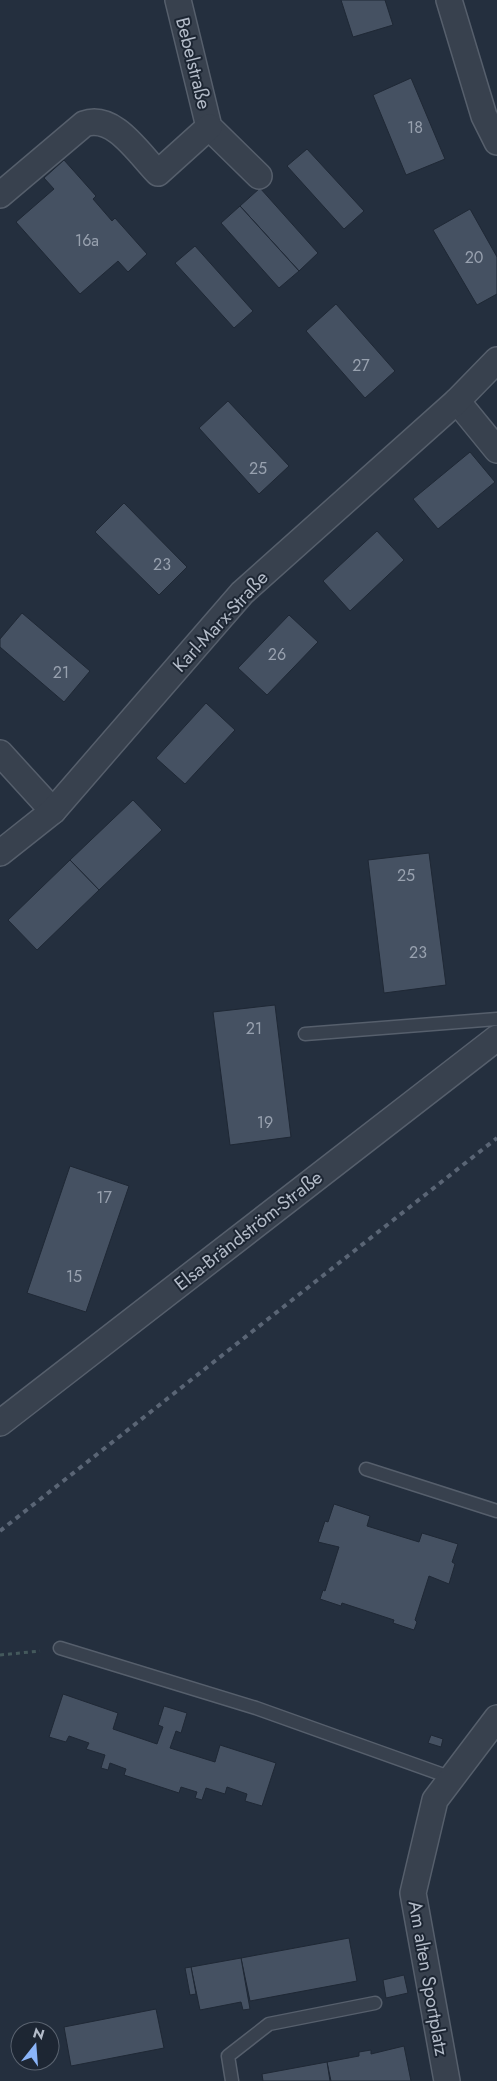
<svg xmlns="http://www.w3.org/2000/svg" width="497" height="2081" viewBox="0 0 497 2081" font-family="Jost,sans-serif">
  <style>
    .building { fill: #455162; stroke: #1f2835 }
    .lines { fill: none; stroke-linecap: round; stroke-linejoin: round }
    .lane-casing { stroke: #565f6c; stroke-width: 15 }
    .street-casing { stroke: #565f6c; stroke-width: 28 }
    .path { stroke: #44595c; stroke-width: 3; stroke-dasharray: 4 4; stroke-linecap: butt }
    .lane { stroke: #38414e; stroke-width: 12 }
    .street { stroke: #38414e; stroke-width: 25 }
    .rail { stroke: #5a6575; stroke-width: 4; stroke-dasharray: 5 5; stroke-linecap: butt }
    .labels { text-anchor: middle; stroke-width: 4; stroke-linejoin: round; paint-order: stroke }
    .number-label { font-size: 16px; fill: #98a1af }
    .street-label { font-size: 19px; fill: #b4bcc9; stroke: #1d2633 }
  </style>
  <rect width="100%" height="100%" fill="#242f3e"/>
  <g class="building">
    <polygon points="341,0 385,0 393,25 353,37"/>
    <polygon points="411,78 445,159 406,175 373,95"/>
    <polygon points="307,149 364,211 344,229 287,166"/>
    <polygon points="64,160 96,196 93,199 112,221 115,218 147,254 128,272 118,261 80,294 16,222 54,189 44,178"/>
    <polygon points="260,188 318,253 299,271 240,206"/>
    <polygon points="240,206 299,271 279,288 221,223"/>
    <polygon points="470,209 497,257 497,294 477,305 433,230"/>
    <polygon points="195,246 253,311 234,328 175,263"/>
    <polygon points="336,304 395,371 365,398 306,331"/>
    <polygon points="228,401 289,466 259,494 199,428"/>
    <polygon points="470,452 495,482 438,529 413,499"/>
    <polygon points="124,503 187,567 159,595 95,532"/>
    <polygon points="377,531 404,560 350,611 323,581"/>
    <polygon points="22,613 90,671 64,702 0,647 0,639"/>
    <polygon points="289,615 318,642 267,695 238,668"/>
    <polygon points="206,703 235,730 185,784 156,758"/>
    <polygon points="133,800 162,830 99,890 70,860"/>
    <polygon points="429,853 446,985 384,993 368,860"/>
    <polygon points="70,860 99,890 37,950 8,920"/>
    <polygon points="275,1005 291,1137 230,1145 213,1012"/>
    <polygon points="70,1166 129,1186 86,1312 27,1293"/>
    <polygon points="334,1504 370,1516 367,1526 419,1542 422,1533 458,1544 452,1562 455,1564 449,1584 429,1576 415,1620 417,1622 414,1630 393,1623 394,1620 342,1603 341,1606 320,1599 323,1590 325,1591 339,1547 318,1542 325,1521 328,1522"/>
    <polygon points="63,1694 118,1713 113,1729 157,1744 163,1727 158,1725 164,1706 187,1713 181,1733 176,1731 170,1748 215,1762 220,1745 276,1763 262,1806 245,1801 247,1794 227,1787 225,1794 206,1788 202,1800 195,1798 197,1792 181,1787 179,1793 124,1775 126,1769 110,1763 108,1770 101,1768 105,1755 86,1749 89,1743 69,1736 66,1742 49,1737"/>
    <polygon points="431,1735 443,1739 441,1747 428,1743"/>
    <polygon points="349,1938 357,1981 250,2001 241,1958"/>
    <polygon points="241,1958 250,2009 243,2010 241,2002 200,2010 191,1967"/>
    <polygon points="191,1967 196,1994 190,1995 185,1968"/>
    <polygon points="404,1975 408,1993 386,1998 383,1980"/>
    <polygon points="156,2009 164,2048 71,2066 64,2027"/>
    <polygon points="404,2046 411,2081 331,2081 327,2062 359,2056 359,2052 371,2050 371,2054"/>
    <polygon points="327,2062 330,2081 263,2081 262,2074"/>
  </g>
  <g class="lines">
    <defs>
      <g id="lane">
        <polyline points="305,1034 497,1019"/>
        <polyline points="366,1469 497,1511"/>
        <polyline points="60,1648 256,1708 452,1778"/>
        <polyline points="232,2081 228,2056 269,2024 375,2003"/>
      </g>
      <g id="street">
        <polyline points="178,0 209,127 259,176"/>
        <polyline points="449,0 484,116 497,142"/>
        <path d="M0 195 84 124C114 113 139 154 158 173L209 127"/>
        <polyline points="457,401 497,450"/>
        <polyline points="0,753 53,811"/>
        <polyline points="0,853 53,811 242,593 457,401 497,360"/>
        <polyline points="0,1423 497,1038"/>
        <polyline points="447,2081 413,1893 435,1800 497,1718"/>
      </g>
    </defs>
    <use href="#lane" class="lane-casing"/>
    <use href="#street" class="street-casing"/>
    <polyline class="path" points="0,1655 40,1651"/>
    <use href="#lane" class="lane"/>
    <use href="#street" class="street"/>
    <polyline class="rail" points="0,1531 497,1138"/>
  </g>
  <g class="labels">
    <g class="number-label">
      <text x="415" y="133">18</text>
      <text x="87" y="246">16a</text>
      <text x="474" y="263">20</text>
      <text x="361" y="371">27</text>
      <text x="258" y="474">25</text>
      <text x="162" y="570">23</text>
      <text x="277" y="660">26</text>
      <text x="61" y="678">21</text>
      <text x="406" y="881">25</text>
      <text x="418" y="958">23</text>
      <text x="254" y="1034">21</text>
      <text x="265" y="1128">19</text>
      <text x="104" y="1203">17</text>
      <text x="74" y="1282">15</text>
    </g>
    <g class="street-label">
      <text transform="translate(194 63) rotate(76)" y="7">Bebelstraße</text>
      <text transform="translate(220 621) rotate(-47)" y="7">Karl-Marx-Straße</text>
      <text transform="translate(248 1230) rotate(-38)" y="7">Elsa-Brändström-Straße</text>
      <text transform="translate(429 1978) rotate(80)" y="7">Am alten Sportplatz</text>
    </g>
  </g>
  <g transform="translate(35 2046) rotate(17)"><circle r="24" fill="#1d2633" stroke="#59626f"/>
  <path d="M0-4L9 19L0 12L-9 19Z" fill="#8ab4f8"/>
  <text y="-8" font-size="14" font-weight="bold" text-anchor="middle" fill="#b4bcc9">N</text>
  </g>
</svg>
